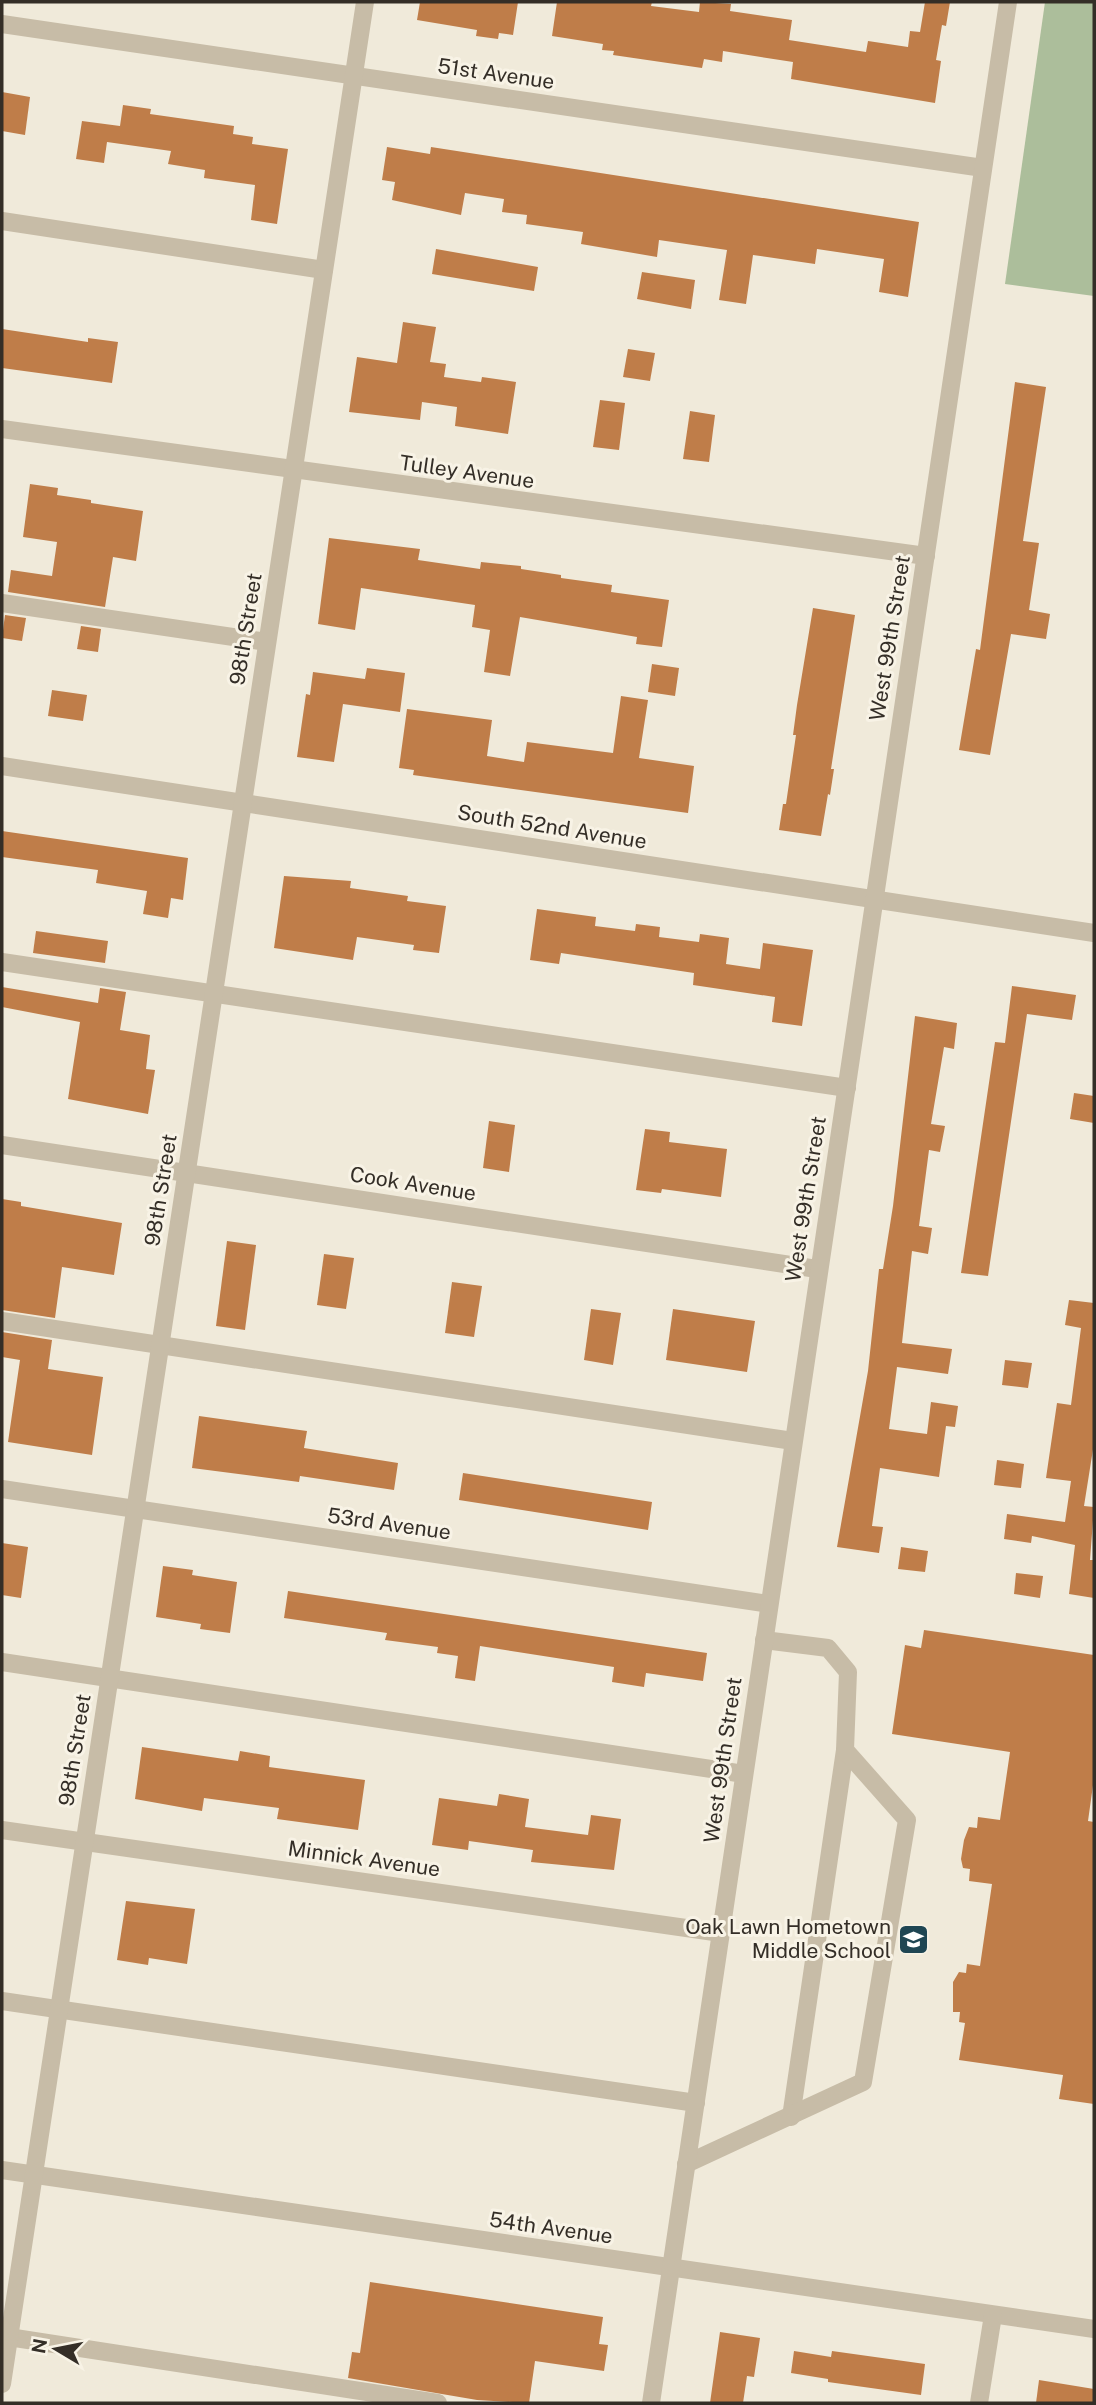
<svg xmlns="http://www.w3.org/2000/svg" width="1096" height="2405" viewBox="0 0 1096 2405" font-family="'Public Sans',sans-serif">
  <style>
    .green { fill: #acbe9b }
    .building { fill: #bf7d49 }
    .lines { fill: none; stroke-linecap: round; stroke-linejoin: round }
    .minor { stroke: #c7bca7; stroke-width: 18 }
    .labels { text-anchor: middle; stroke-width: 6; stroke-linejoin: round; paint-order: stroke }
    .street-label { font-size: 21px; fill: #342e27; stroke: #f8f3e6 }
    .poi-label { font-size: 21px; fill: #342e27; stroke: #f8f3e6; text-anchor: end }
  </style>
  <rect width="100%" height="100%" fill="#f0eada"/>
  <polygon class="green" points="1045,2 1094,2 1094,296 1005,284"/>
  <g class="building">
    <polygon points="420,2 518,2 513,35 499,33 498,39 476,36 477,30 417,20"/>
    <polygon points="557,2 652,2 651,6 699,12 700,2 731,4 730,11 792,20 789,40 866,52 868,41 908,47 910,31 920,32 925,2 950,2 946,26 942,25 936,60 941,61 935,103 791,79 793,62 723,51 722,62 704,59 702,68 613,55 614,51 602,50 603,44 552,36"/>
    <polygon points="2,92 30,97 25,135 2,131"/>
    <polygon points="123,105 151,109 150,114 234,126 233,134 253,137 252,144 288,149 277,224 251,220 255,185 204,178 205,170 168,164 171,151 107,142 104,163 76,159 82,121 120,126"/>
    <polygon points="387,147 430,154 431,147 919,222 908,297 879,292 884,259 817,249 815,264 753,255 746,304 719,300 727,250 659,240 657,257 581,244 583,232 526,224 527,215 502,212 504,199 465,193 461,215 392,200 395,182 382,180"/>
    <polygon points="436,249 538,267 534,291 432,274"/>
    <polygon points="642,272 695,280 691,309 637,299"/>
    <polygon points="403,322 436,327 430,362 446,364 444,377 481,382 482,377 516,382 508,434 455,426 457,407 422,402 420,420 349,412 357,357 397,363"/>
    <polygon points="2,329 88,342 88,338 118,342 112,383 2,368"/>
    <polygon points="628,349 655,353 650,381 623,377"/>
    <polygon points="1015,382 1046,387 1023,541 1039,543 1029,610 1050,614 1046,639 1011,634 990,755 959,750 976,649 980,650"/>
    <polygon points="600,400 625,403 619,450 593,447"/>
    <polygon points="690,411 715,415 709,462 683,459"/>
    <polygon points="30,484 58,488 57,495 91,500 91,503 143,511 136,561 113,557 105,607 8,592 11,570 52,576 57,542 23,537"/>
    <polygon points="329,538 420,549 418,560 480,569 481,562 521,566 521,569 561,575 561,578 612,585 611,592 669,600 662,647 636,644 637,637 520,617 510,676 484,672 490,630 472,627 475,605 361,588 355,630 318,624"/>
    <polygon points="813,608 855,615 831,769 834,769 830,795 828,794 821,836 779,830 783,804 786,804 796,735 793,735 797,705"/>
    <polygon points="5,615 26,618 22,641 2,638"/>
    <polygon points="81,626 101,629 98,652 77,649"/>
    <polygon points="652,664 679,668 675,696 648,692"/>
    <polygon points="367,668 405,673 400,712 343,704 334,762 297,757 306,694 310,695 313,672 365,679"/>
    <polygon points="52,690 87,695 83,721 48,716"/>
    <polygon points="621,696 648,700 639,758 694,766 688,813 413,775 414,770 399,768 407,709 492,720 487,756 524,762 527,742 613,753"/>
    <polygon points="2,831 188,858 183,900 171,898 168,918 143,914 147,891 96,883 98,870 2,857"/>
    <polygon points="284,876 351,881 350,888 408,896 407,901 446,906 439,953 413,950 414,945 357,937 353,960 274,948"/>
    <polygon points="537,909 596,917 595,926 635,931 636,924 660,927 659,937 699,942 700,934 729,938 726,964 760,969 763,943 813,950 802,1026 772,1022 775,997 693,985 694,973 561,953 559,964 530,960"/>
    <polygon points="36,931 108,941 105,963 33,953"/>
    <polygon points="1012,986 1076,995 1072,1020 1027,1014 988,1276 961,1273 995,1042 1005,1043"/>
    <polygon points="2,987 98,1003 100,988 126,992 120,1030 150,1035 146,1069 155,1070 148,1114 68,1099 80,1022 2,1007"/>
    <polygon points="915,1016 957,1023 954,1049 944,1047 931,1124 945,1126 940,1152 929,1150 919,1226 932,1228 928,1254 912,1251 902,1343 952,1349 948,1374 897,1367 889,1429 927,1434 931,1402 958,1406 955,1427 946,1426 939,1477 880,1468 872,1526 883,1527 879,1553 837,1547 868,1371 879,1269 883,1269 893,1206"/>
    <polygon points="1074,1093 1094,1096 1094,1123 1070,1119"/>
    <polygon points="489,1121 515,1125 509,1172 483,1168"/>
    <polygon points="645,1129 670,1132 669,1142 727,1149 721,1197 662,1189 661,1193 636,1190"/>
    <polygon points="2,1199 21,1202 21,1206 122,1223 114,1275 62,1267 55,1318 2,1310"/>
    <polygon points="227,1241 256,1245 245,1330 216,1326"/>
    <polygon points="324,1254 354,1258 346,1309 317,1305"/>
    <polygon points="452,1282 482,1286 474,1337 445,1333"/>
    <polygon points="1069,1300 1094,1303 1094,1443 1084,1506 1094,1507 1090,1560 1094,1560 1094,1598 1069,1594 1075,1545 1032,1536 1031,1543 1004,1539 1007,1514 1065,1522 1071,1481 1046,1478 1057,1403 1071,1405 1081,1328 1065,1325"/>
    <polygon points="591,1309 621,1313 613,1365 584,1360"/>
    <polygon points="673,1309 755,1321 747,1372 666,1360"/>
    <polygon points="2,1332 52,1340 48,1369 103,1377 92,1455 8,1442 20,1360 2,1357"/>
    <polygon points="1005,1360 1032,1363 1028,1388 1002,1385"/>
    <polygon points="199,1416 307,1431 304,1448 398,1463 394,1490 300,1476 299,1482 192,1468"/>
    <polygon points="997,1460 1024,1464 1021,1488 994,1485"/>
    <polygon points="463,1473 652,1502 648,1530 459,1500"/>
    <polygon points="2,1543 28,1547 21,1598 2,1595"/>
    <polygon points="901,1547 928,1551 925,1572 898,1569"/>
    <polygon points="163,1566 193,1570 192,1575 237,1582 230,1633 200,1629 201,1624 156,1617"/>
    <polygon points="1016,1573 1043,1576 1040,1598 1014,1594"/>
    <polygon points="288,1591 707,1653 703,1681 646,1673 644,1687 612,1682 614,1667 480,1646 475,1681 455,1678 458,1656 437,1653 438,1647 385,1640 387,1633 284,1618"/>
    <polygon points="924,1630 1094,1655 1094,1778 1088,1821 1094,1822 1094,2104 1059,2099 1063,2075 959,2060 965,2023 959,2022 960,2012 953,2012 953,1982 959,1972 966,1973 967,1964 980,1966 992,1884 969,1881 970,1869 963,1868 961,1859 964,1840 969,1827 977,1828 978,1817 1000,1820 1010,1752 892,1734 905,1645 921,1648"/>
    <polygon points="142,1747 238,1761 240,1751 270,1756 269,1767 365,1780 358,1830 277,1819 279,1808 204,1798 202,1811 135,1799"/>
    <polygon points="499,1794 529,1799 525,1827 588,1835 591,1815 621,1819 614,1870 531,1862 533,1850 469,1841 468,1850 432,1845 439,1798 497,1806"/>
    <polygon points="126,1901 195,1909 187,1964 149,1958 148,1965 117,1960"/>
    <polygon points="370,2282 603,2317 599,2344 608,2345 604,2371 535,2361 529,2403 477,2400 348,2378 352,2352 360,2353"/>
    <polygon points="720,2332 760,2338 754,2377 747,2376 743,2403 710,2403"/>
    <polygon points="794,2351 831,2357 832,2351 925,2364 921,2395 828,2382 828,2379 791,2373"/>
    <polygon points="1039,2380 1094,2389 1094,2403 1036,2403"/>
  </g>
  <g class="lines">
    <g class="minor">
      <polyline points="2,24 983,168"/>
      <polyline points="2,221 324,270"/>
      <polyline points="2,429 926,556"/>
      <polyline points="2,603 267,642"/>
      <polyline points="2,766 1094,933"/>
      <polyline points="2,962 847,1088"/>
      <polyline points="2,1145 817,1269"/>
      <polyline points="2,1321 793,1441"/>
      <polyline points="2,1489 769,1604"/>
      <polyline points="2,1662 744,1774"/>
      <polyline points="2,1830 721,1933"/>
      <polyline points="2,2001 696,2103"/>
      <polyline points="791,2117 845,1750"/>
      <polyline points="686,2164 863,2082 907,1820 845,1750 848,1672 828,1648 764,1640"/>
      <polyline points="2,2170 1094,2329"/>
      <polyline points="2,2336 438,2403"/>
      <polyline points="2,2384 365,2"/>
      <polyline points="651,2403 1008,2"/>
      <polyline points="979,2403 993,2315"/>
    </g>
  </g>
  <defs>
    <symbol id="school-square" viewBox="-11 -11 22 22"><rect x="-9" y="-9" width="18" height="18" rx="4" fill="#1f4653" stroke="#f8f3e6"/><path d="M0-5L7-2L0 1L-7-2ZM-4 1L0 2.5L4 1V4Q0 6-4 4Z" fill="#fff"/></symbol>
  </defs>
  <g fill-rule="evenodd">
    <use href="#school-square" x="896" y="1922" width="35" height="35"/>
  </g>
  <g class="labels">
    <g class="street-label">
      <text transform="translate(496 74) rotate(8)" y="7">51st Avenue</text>
      <text transform="translate(467 472) rotate(8)" y="7">Tulley Avenue</text>
      <text transform="translate(246 629) rotate(-81)" y="7">98th Street</text>
      <text transform="translate(890 638) rotate(-81)" y="7">West 99th Street</text>
      <text transform="translate(552 827) rotate(9)" y="7">South 52nd Avenue</text>
      <text transform="translate(413 1184) rotate(9)" y="7">Cook Avenue</text>
      <text transform="translate(161 1190) rotate(-81)" y="7">98th Street</text>
      <text transform="translate(806 1199) rotate(-81)" y="7">West 99th Street</text>
      <text transform="translate(389 1524) rotate(8)" y="7">53rd Avenue</text>
      <text transform="translate(75 1750) rotate(-81)" y="7">98th Street</text>
      <text transform="translate(723 1760) rotate(-82)" y="7">West 99th Street</text>
      <text transform="translate(364 1859) rotate(8)" y="7">Minnick Avenue</text>
      <text transform="translate(551 2228) rotate(8)" y="7">54th Avenue</text>
    </g>
    <g class="poi-label">
      <text x="891" y="1934">Oak Lawn Hometown<tspan x="891" dy="24">Middle School</tspan></text>
    </g>
  </g>
  <rect width="1096" height="2405" fill="none" stroke="#342e27" stroke-width="7"/>
  <g transform="translate(56 2349) rotate(280)" stroke="#f8f3e6" stroke-width="5" paint-order="stroke">
  <path d="M0-5L12 26L0 18L-12 26Z" fill="#342e27"/>
  <text y="-10" font-size="19" font-weight="bold" text-anchor="middle" fill="#342e27">N</text>
  </g>
</svg>
